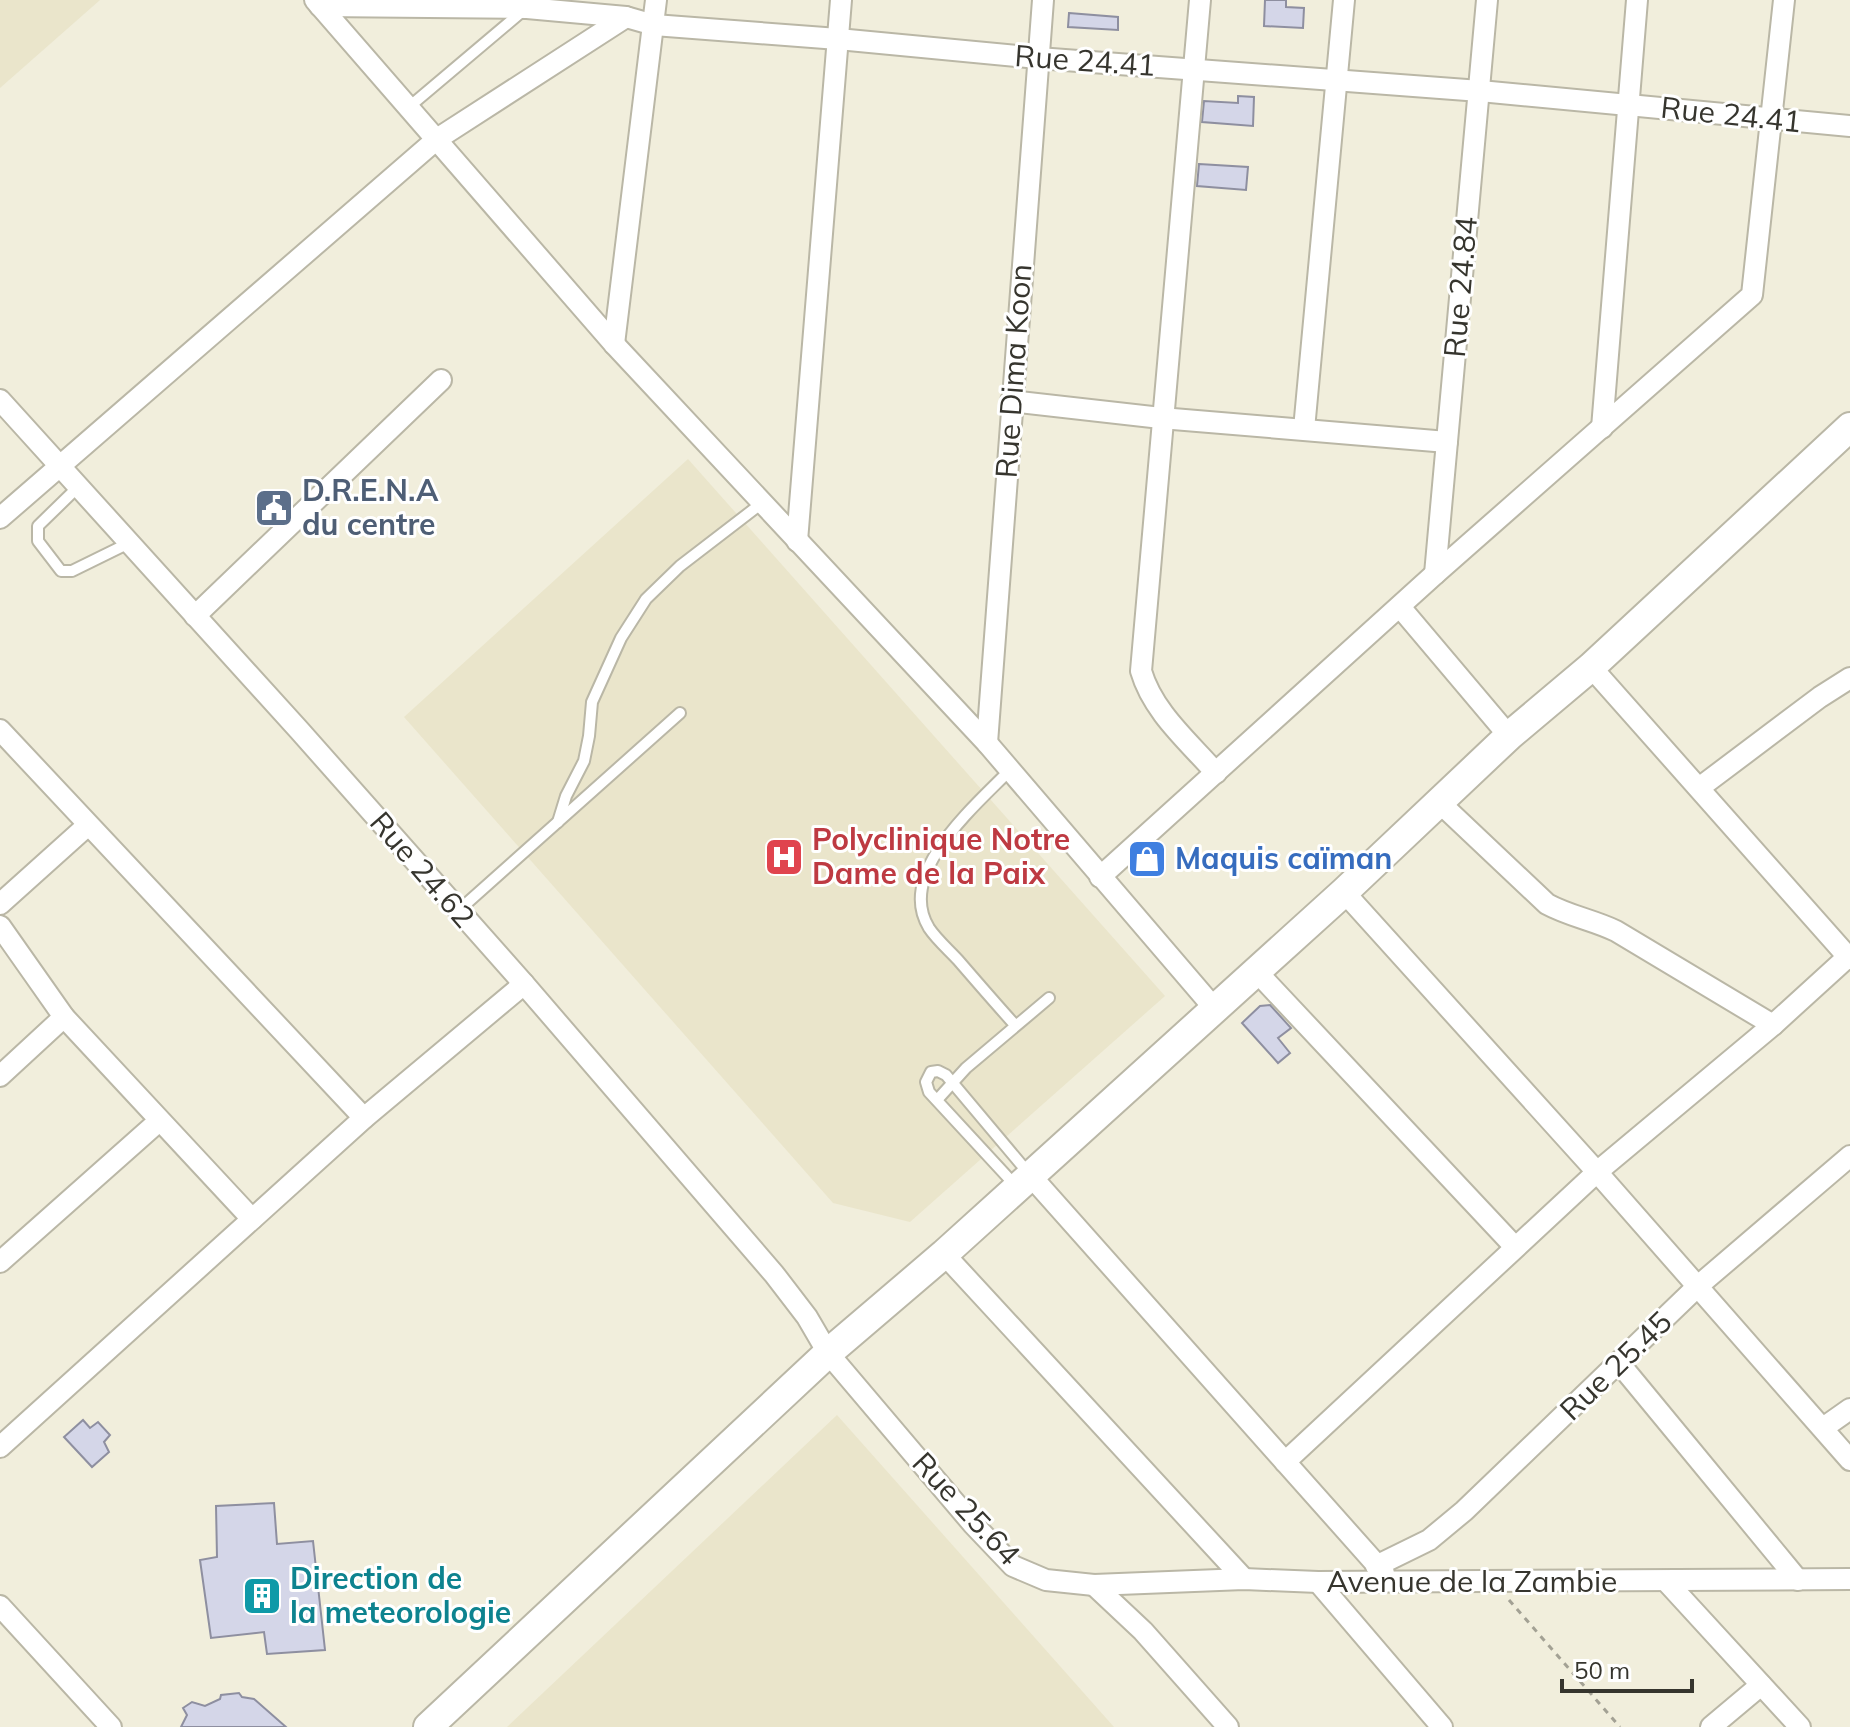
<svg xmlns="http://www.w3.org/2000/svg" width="1850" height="1727" viewBox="0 0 1850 1727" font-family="Mulish,sans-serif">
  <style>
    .built { fill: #eae5cb }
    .building { fill: #d4d6e8; stroke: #8e8fa0; stroke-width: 2 }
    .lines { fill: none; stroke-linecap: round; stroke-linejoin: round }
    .lane-casing { stroke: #bab7a6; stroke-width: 14 }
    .street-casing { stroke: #bab7a6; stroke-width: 24 }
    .secondary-casing { stroke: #bab7a6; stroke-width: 32 }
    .path { stroke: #a3a194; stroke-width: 3; stroke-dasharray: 6 6; stroke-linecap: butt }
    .lane { stroke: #fff; stroke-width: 10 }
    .street { stroke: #fff; stroke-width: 20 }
    .secondary { stroke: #fff; stroke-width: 28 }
    .labels { text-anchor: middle; stroke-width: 6; stroke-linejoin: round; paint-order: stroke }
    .street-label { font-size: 30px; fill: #36352e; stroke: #fff }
    .service-label { font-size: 30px; font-weight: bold; fill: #4e5e75; stroke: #fff; text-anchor: start }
    .health-label { font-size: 30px; font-weight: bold; fill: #be3a42; stroke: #fff; text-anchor: start }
    .shop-label { font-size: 30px; font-weight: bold; fill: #366cbe; stroke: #fff; text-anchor: start }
    .culture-label { font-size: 30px; font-weight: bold; fill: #0d838f; stroke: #fff; text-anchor: start }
  </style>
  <rect width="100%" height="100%" fill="#f1eedc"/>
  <g class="built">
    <polygon points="0,0 100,0 0,88"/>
    <polygon points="688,459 1165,996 910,1222 833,1203 404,717"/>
    <polygon points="837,1415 1114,1727 507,1727"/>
  </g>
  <g class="building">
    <polygon points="1265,0 1286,0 1286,7 1304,8 1303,28 1264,26"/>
    <polygon points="1069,13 1118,17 1118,30 1068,27"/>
    <polygon points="1238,96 1254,97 1253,126 1202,122 1204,101 1238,103"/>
    <polygon points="1199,164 1248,167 1246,190 1197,186"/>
    <polygon points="1270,1005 1291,1028 1278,1038 1290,1053 1278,1063 1242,1023 1260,1006"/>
    <polygon points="83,1420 90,1428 98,1422 110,1435 104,1442 109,1452 92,1467 64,1437"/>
    <polygon points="274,1503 277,1544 313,1541 325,1650 267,1654 264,1632 211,1638 200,1560 217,1557 216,1506"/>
    <polygon points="239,1693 242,1697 254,1699 286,1727 181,1727 187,1715 183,1708 192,1702 205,1706 220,1699 221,1695"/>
  </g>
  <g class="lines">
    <defs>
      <g id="lane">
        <polyline points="409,107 525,9"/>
        <polyline points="78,487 38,526 38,541 61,571 72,571 129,543"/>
        <path d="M1010 770C975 806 895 873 929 928 937 940 949 950 958 960 977 982 996 1004 1015 1025"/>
        <polyline points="558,822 566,796 584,761 589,736 592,702 621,638 646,599 680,566 762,503"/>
        <polyline points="458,911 680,713"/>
        <polyline points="937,1100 966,1068 1049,998"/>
        <polyline points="1015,1185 929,1092 926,1082 931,1072 938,1071 946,1075 1030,1175"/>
      </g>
      <g id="street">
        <polyline points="315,0 614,344 987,743 1214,1008"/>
        <path d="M1200 0 1141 671C1153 712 1188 741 1216 773"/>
        <polyline points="320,6 527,8 626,17 654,25 838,39 1038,58 1480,91 1850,126"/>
        <polyline points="614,344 656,0"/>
        <polyline points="0,400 299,730 524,984 774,1274 807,1317 828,1353 973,1524 1013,1566 1046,1580 1094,1585 1244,1579 1318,1582 1850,1579"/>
        <polyline points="1011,401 1161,418 1447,442"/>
        <polyline points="1602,428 1637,0"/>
        <polyline points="1304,429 1344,0"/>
        <polyline points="0,518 437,139 626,17"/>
        <polyline points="797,541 841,0"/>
        <polyline points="1435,574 1487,0"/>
        <polyline points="1400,607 1509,736"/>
        <polyline points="195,616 441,380"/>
        <polyline points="1591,667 1850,959"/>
        <polyline points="0,730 364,1118"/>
        <polyline points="987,743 1043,0"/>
        <polyline points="1699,788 1820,697 1850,678"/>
        <path d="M1440 803 1547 904C1569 916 1593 920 1616 931L1773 1025"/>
        <polyline points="1100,877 1435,574 1752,295 1784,0"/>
        <polyline points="1344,892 1597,1172 1850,1460"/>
        <polyline points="0,904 88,825"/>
        <polyline points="0,926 64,1017 252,1219"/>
        <polyline points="1256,971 1515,1247"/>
        <polyline points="0,1076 64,1017"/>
        <polyline points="1030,1175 1384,1573"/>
        <polyline points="944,1254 1244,1579"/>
        <polyline points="0,1262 159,1121"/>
        <polyline points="1619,1363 1798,1580"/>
        <polyline points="1823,1428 1850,1409"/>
        <polyline points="0,1447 364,1118 524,984"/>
        <polyline points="1285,1462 1597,1172 1773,1025 1850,955"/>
        <polyline points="1376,1566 1429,1540 1464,1511 1698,1286 1850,1156"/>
        <polyline points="1666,1581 1800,1727"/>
        <polyline points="1318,1582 1442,1727"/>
        <polyline points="1094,1585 1143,1631 1228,1727"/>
        <polyline points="0,1606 111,1727"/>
        <polyline points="1711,1727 1761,1685"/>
      </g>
      <polyline id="secondary" points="428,1727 828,1353 944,1254 1344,892 1509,736 1591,667 1850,427"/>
    </defs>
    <use href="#lane" class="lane-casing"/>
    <use href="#street" class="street-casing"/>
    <use href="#secondary" class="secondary-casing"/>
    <polyline class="path" points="1509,1600 1620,1727"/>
    <use href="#lane" class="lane"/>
    <use href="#street" class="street"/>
    <use href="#secondary" class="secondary"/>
  </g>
  <defs>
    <symbol id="civic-square" viewBox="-11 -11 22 22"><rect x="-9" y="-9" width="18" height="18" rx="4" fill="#5c6f8a" stroke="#fff"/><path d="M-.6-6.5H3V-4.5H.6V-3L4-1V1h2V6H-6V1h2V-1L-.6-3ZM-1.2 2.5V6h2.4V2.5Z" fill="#fff"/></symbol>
    <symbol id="hospital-square" viewBox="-11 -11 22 22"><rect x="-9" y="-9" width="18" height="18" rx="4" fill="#e0444e" stroke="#fff"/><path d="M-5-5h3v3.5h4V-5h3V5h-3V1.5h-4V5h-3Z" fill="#fff"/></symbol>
    <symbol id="shop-square" viewBox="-11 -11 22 22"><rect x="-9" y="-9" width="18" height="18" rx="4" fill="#3f7fe0" stroke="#fff"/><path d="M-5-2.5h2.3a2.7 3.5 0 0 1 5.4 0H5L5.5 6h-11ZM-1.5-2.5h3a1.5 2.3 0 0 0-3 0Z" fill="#fff"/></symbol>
    <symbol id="building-square" viewBox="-11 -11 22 22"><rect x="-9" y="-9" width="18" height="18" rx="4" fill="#0f9aa8" stroke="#fff"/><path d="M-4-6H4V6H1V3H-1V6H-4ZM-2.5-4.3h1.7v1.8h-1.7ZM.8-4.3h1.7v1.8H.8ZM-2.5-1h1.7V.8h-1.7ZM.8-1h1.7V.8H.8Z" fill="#fff"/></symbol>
  </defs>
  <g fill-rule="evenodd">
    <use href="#civic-square" x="252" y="486" width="44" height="44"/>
    <use href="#hospital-square" x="762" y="835" width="44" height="44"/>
    <use href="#shop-square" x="1125" y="837" width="44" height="44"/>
    <use href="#building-square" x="240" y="1574" width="44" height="44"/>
  </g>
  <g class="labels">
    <g class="street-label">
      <text transform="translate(1085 61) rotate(4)" y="10">Rue 24.41</text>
      <text transform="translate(1731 115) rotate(6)" y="10">Rue 24.41</text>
      <text transform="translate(1461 287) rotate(-85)" y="10">Rue 24.84</text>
      <text transform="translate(1014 371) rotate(-86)" y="10">Rue Dima Koon</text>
      <text transform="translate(422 870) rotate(49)" y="10">Rue 24.62</text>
      <text transform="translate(1616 1366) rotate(-44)" y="10">Rue 25.45</text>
      <text transform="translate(966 1509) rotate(47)" y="10">Rue 25.64</text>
      <text x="1472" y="1592">Avenue de la Zambie</text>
    </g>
    <g class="service-label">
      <text x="302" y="501">D.R.E.N.A<tspan x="302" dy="34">du centre</tspan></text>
    </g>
    <g class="health-label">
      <text x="812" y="850">Polyclinique Notre<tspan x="812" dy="34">Dame de la Paix</tspan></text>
    </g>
    <g class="shop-label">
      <text x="1175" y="869">Maquis caïman</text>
    </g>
    <g class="culture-label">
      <text x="290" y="1589">Direction de<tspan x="290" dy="34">la meteorologie</tspan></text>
    </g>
  </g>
  <path d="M1562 1679v12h130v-12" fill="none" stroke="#36352e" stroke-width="4"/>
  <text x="1574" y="1679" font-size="24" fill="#36352e" stroke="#ffffff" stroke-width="6" paint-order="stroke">50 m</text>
</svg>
